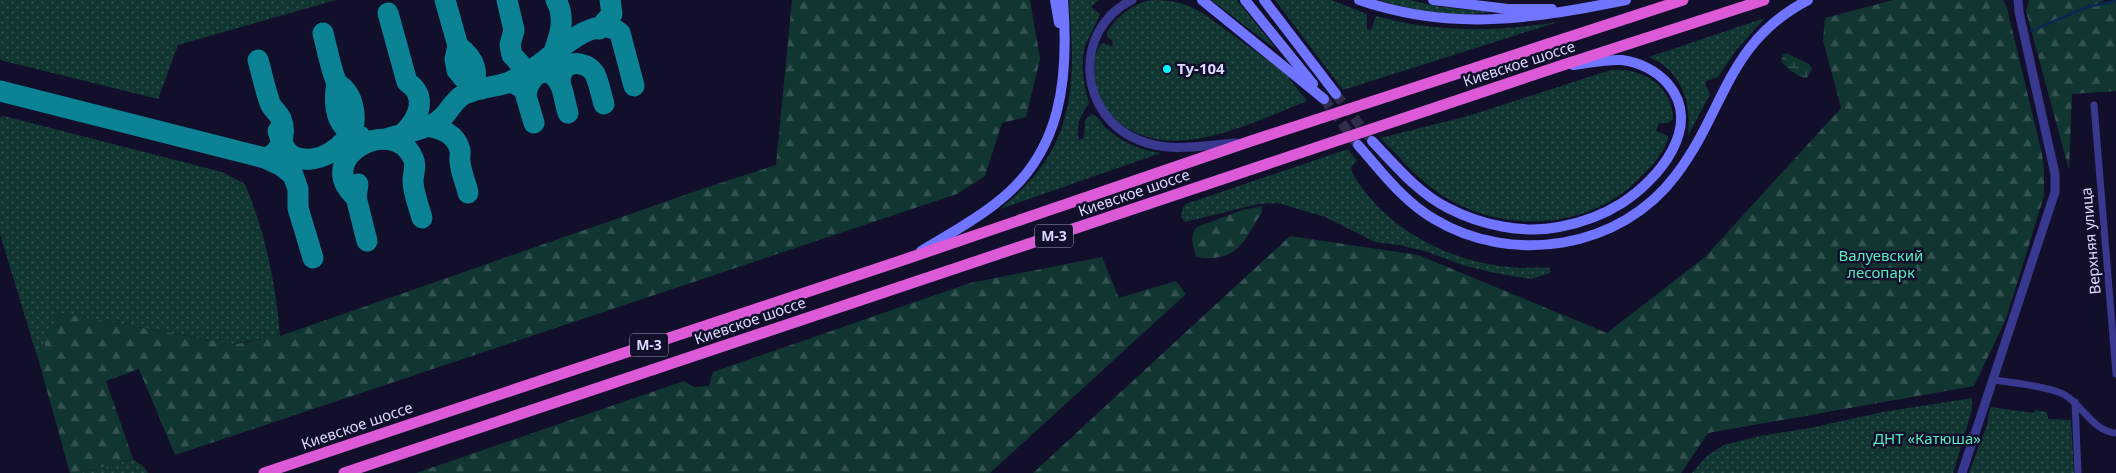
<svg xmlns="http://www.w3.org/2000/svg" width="2116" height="473" viewBox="0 0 2116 473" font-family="'Noto Sans',sans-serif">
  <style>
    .grass { fill: url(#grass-dots) }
    .forest { fill: url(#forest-firs) }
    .wetland { fill: url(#wetland-marsh) }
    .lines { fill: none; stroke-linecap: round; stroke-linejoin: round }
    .stream { stroke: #092750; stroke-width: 2.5 }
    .taxiway { stroke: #0c8295; stroke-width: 21 }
    .secondary-tunnel { stroke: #302d4b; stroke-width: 10; stroke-dasharray: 10 5; stroke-linecap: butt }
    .minor { stroke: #37388e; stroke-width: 7 }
    .tertiary { stroke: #37388e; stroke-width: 9 }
    .secondary { stroke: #7075ff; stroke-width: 10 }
    .trunk { stroke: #dc5ad8; stroke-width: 11 }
    .poi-dot { fill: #05f5ff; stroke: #120f2b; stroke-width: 2 }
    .labels { text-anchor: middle; stroke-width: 5; stroke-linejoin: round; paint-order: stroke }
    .shield { fill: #120f2b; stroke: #9f9cbf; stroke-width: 1 }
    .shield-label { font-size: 14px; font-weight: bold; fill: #dbd9ff }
    .street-label { font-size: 15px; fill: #dbd9ff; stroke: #120f2b }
    .poi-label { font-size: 15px; font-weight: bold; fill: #dbd9ff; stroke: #120f2b; text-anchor: start }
    .park-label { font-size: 15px; fill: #5be9bd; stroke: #120f2b }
  </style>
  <defs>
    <pattern id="grass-dots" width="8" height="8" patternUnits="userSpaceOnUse" patternTransform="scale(1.25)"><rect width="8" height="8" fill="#113632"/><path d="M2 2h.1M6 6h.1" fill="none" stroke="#335251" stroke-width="1.8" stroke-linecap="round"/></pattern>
    <pattern id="forest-firs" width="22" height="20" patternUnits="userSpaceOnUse" patternTransform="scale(1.25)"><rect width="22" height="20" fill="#113632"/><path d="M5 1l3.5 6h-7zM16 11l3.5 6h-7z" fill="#335251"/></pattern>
    <pattern id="wetland-marsh" width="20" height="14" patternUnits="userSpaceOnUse" patternTransform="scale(1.25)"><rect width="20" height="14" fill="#113632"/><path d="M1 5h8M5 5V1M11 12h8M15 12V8" fill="none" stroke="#335251"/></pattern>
  </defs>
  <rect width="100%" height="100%" fill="#120f2b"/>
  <g class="grass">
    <polygon points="0,0 336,0 178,45 158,99 0,60"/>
    <path d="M1069 0H1099L1091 7 1100 14C1096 25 1090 34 1086 44 1079 62 1084 85 1089 103 1081 115 1075 125 1079 140L1084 138 1085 120 1092 114C1099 117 1101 123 1106 128 1122 142 1139 150 1161 153L1000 209C1076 148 1076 89 1069 0Z"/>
    <path d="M1152 0C1173 0 1186 3 1204 14L1285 73 1307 101C1253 122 1175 164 1121 124 1108 115 1098 99 1096 83 1094 72 1092 50 1103 43L1112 46 1113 42 1107 36V32C1118 15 1132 4 1152 0Z"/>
    <polygon points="1211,0 1237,0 1277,50"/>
    <path d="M1275 0H1332L1367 14V29L1371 30 1376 16C1390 19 1404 23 1418 25 1466 32 1514 30 1561 21L1343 90Z"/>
    <path d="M1378 0H1410L1440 7 1490 12C1452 18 1413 10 1378 0Z"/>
    <path d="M1765 18 1736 50 1718 77 1706 81V86L1710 94 1688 136C1692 103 1682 71 1649 57Z"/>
    <path d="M1611 70C1643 68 1672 85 1673 119L1668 123H1659L1656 131 1668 136C1667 153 1642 176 1630 187 1576 234 1487 231 1432 188 1413 174 1398 155 1380 138L1468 116Z"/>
    <path d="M4 116 222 172 245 184C265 232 276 284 280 336L233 344 59 313 45 350 37 356 0 234V117Z"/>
    <path d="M1348 149 1357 161 1351 167 1352 172C1385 231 1453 264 1519 268 1529 268 1540 267 1550 268V273L1531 279 1490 272 1462 265 1428 252 1399 245 1375 242 1325 217 1278 203 1258 204 1189 221 1185 222 1181 217 1183 208 1186 204Z"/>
    <polygon points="1972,398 1972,410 1953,473 1692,473 1707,456 1724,445 1760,436 1810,428 1883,412"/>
    <polygon points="1990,407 2034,413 2035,410 2047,412 2048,419 2071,420 2074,473 1969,473 1987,425"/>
    <polygon points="133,459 145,468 148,473 80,473"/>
  </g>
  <g class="forest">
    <polygon points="792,0 1030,0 1040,59 1026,117 1002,123 985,176 957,194 175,455 139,369 106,381 133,459 80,473 70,473 36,351 45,349 45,340 59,313 233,344 244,343 279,334 280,336 702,189 776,165"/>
    <polygon points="1893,0 2003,0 2007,8 2042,154 2044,168 2044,196 2006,319 1974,386 1708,433 1681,473 1033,473 1290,236 1418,255 1607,333 1705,257 1841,108 1823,40 1825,18"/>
    <polygon points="2029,0 2104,0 2097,5 2116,1 2116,91 2072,94 2069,170 2026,11"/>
    <path d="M1262 206V212C1243 242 1238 263 1196 257 1193 246 1189 236 1197 227L1242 210Z"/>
    <polygon points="1102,257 1119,298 1176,281 1186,294 990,473 416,473 684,381 694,387 709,386 713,372 970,283"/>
  </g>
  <path class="wetland" d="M1786 53 1809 64 1812 69 1807 78C1797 77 1787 68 1781 61L1783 55Z"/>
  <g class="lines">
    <polyline class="stream" points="2031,31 2087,7 2116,1"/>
    <g class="taxiway">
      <polyline points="445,0 458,46 455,59 457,70 467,82 481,89"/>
      <polyline points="507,0 514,30 510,45 512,55 524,68 539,73"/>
      <path d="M388 13 407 82C429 96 418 119 404 133"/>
      <polyline points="599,29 612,14 610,0"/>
      <path d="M458 46C474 58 481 73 471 92"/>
      <path d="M553 54C560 36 566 18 556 0"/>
      <path d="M337 83C333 105 335 129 360 136"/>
      <path d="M560 84C560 79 561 73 564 69 572 59 589 64 595 74 599 83 601 94 604 104"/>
      <polyline points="517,85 524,89 534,123"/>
      <path d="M0 91 265 158C281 154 287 133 281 119 279 113 272 109 270 103 265 89 262 74 258 60"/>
      <path d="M526 94C529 76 546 62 559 82 564 90 565 104 568 113"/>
      <path d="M427 126C442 129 456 134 460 150 461 154 459 158 460 162 461 173 466 183 468 193"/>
      <path d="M278 131C281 140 284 150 291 155 313 169 350 147 354 122 355 111 352 97 344 89 341 86 338 85 336 81 330 66 327 48 323 33"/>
      <path d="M386 139C401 134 418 131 433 124 447 118 451 102 463 95 475 87 493 88 507 83 517 79 528 72 537 66 555 54 596 11 620 33L634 86"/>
      <polyline points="265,158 282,166 293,175 298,189 298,208 313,258"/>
      <polyline points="358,184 356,197 367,241"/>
      <path d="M356 197C311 158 393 113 413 158 417 166 413 173 413 181 413 192 419 207 422 218"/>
    </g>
    <g class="secondary-tunnel">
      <polyline points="1336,94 1372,141"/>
      <polyline points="1324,99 1358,145"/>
    </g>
    <g class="minor">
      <polyline points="2094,105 2116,374"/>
      <path d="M1994 380C2010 382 2052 387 2065 395 2083 406 2094 432 2116 433"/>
      <polyline points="2075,402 2078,473"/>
    </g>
    <g class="tertiary">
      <path d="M1132 0C1071 30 1078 118 1141 141 1171 153 1205 145 1236 143"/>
      <polyline points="1962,473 2055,192 2055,174 2019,12 2018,0"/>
    </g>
    <g class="secondary">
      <polyline points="1055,0 1059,23"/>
      <polyline points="1202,0 1324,99"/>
      <polyline points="1245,0 1313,84"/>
      <polyline points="1264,0 1336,94"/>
      <path d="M1359 0C1453 32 1531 19 1626 0"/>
      <polyline points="1433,0 1508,9 1552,9"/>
      <path d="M1372 141C1395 165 1418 193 1448 208 1481 225 1522 234 1559 227 1581 223 1603 215 1622 203 1658 180 1704 126 1668 84 1657 71 1639 62 1622 60 1606 59 1589 63 1573 65"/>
      <path d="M1358 145C1382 172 1403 201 1434 219 1512 266 1621 249 1676 175 1726 109 1726 43 1808 0"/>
      <path d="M921 251C946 236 972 222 995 204 1063 153 1069 77 1063 0"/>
    </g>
    <g class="trunk">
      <polyline points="264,473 906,259 1251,141 1683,0"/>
      <polyline points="344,473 1560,66 1764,0"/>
    </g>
  </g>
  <circle class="poi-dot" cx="1167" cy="69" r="5"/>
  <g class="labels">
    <g class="shield">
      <rect x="1035" y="224.5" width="38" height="23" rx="4"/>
      <rect x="630" y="333.5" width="38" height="23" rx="4"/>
    </g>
    <g class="shield-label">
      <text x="1054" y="241">М-3</text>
      <text x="649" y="350">М-3</text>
    </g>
    <g class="street-label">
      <text transform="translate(1519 64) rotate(-18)" y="5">Киевское шоссе</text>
      <text transform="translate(1134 193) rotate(-19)" y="5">Киевское шоссе</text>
      <text transform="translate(2091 241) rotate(-95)" y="5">Верхняя улица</text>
      <text transform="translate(750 321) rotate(-19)" y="5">Киевское шоссе</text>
      <text transform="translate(357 426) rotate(-19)" y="5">Киевское шоссе</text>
    </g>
    <g class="poi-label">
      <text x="1177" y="74">Ту-104</text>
    </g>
    <g class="park-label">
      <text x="1881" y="261">Валуевский<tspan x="1881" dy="17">лесопарк</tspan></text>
      <text x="1927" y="444">ДНТ «Катюша»</text>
    </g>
  </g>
</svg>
